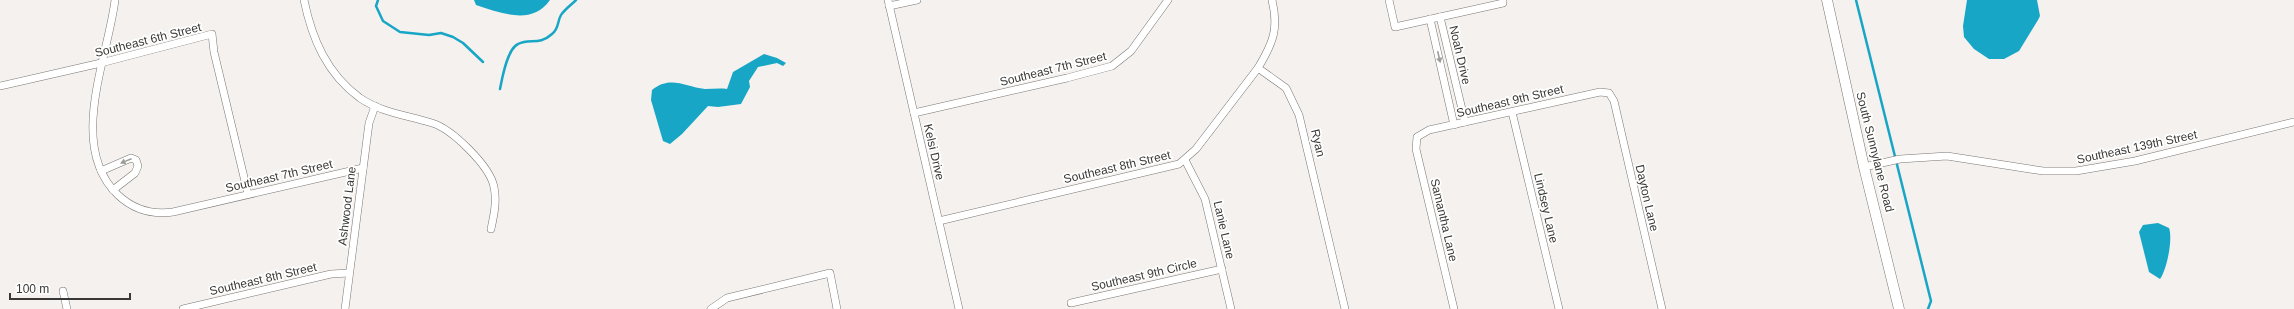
<svg xmlns="http://www.w3.org/2000/svg" width="2294" height="309" viewBox="0 0 2294 309" font-family="Helvetica,sans-serif">
  <style>
    .water { fill: #17a6c5 }
    .lines { fill: none; stroke-linecap: round; stroke-linejoin: round }
    .stream { stroke: #17a6c5; stroke-width: 2.5 }
    .street-casing { stroke: #7a7774; stroke-width: 8 }
    .secondary-casing { stroke: #7a7774; stroke-width: 11 }
    .street { stroke: #fff; stroke-width: 7 }
    .secondary { stroke: #fff; stroke-width: 10 }
    .oneway { fill: #9c9c9a }
    .labels { text-anchor: middle; stroke-width: 3.5; stroke-linejoin: round; paint-order: stroke }
    .street-label { font-size: 12px; fill: #393836; stroke: #fff }
  </style>
  <rect width="100%" height="100%" fill="#f4f1ee"/>
  <g class="water">
    <path d="M474 0H550C532 26 501 13 476 5Z"/>
    <polygon points="1967,0 2037,0 2040,16 2038,20 2019,51 2004,59 1989,59 1974,49 1964,37 1963,26"/>
    <path d="M764 54 777 58 786 63 783 66 777 63 758 67 749 81 750 87 741 104 718 107 708 106 682 134 670 144 663 141 651 100 652 90C671 75 685 87 705 89 712 89 720 88 727 89L733 72Z"/>
    <path d="M2158 223 2169 228C2173 239 2167 269 2160 279L2149 272 2139 232 2143 225Z"/>
  </g>
  <g class="lines">
    <g class="stream">
      <polyline points="378,0 376,6 383,21 400,32 429,35 441,33 453,37 463,43 483,62"/>
      <polyline points="1856,0 1931,301 1928,309"/>
      <path d="M500 89C502 79 507 49 518 44 530 38 539 46 552 34 559 29 557 22 561 15 564 10 572 4 576 0"/>
    </g>
    <defs>
      <g id="street">
        <path d="M115 0C108 58 67 146 118 195 134 210 152 215 173 212L363 168"/>
        <path d="M304 0C312 39 327 74 360 98 382 113 407 115 432 123 452 129 490 166 494 187 497 201 494 215 491 229"/>
        <polyline points="888,0 959,309"/>
        <path d="M1272 0C1279 29 1273 43 1258 68L1286 88 1299 115 1345 309"/>
        <polyline points="1389,0 1395,27 1503,3 1503,0"/>
        <polyline points="889,6 917,0"/>
        <polyline points="1440,17 1465,122"/>
        <polyline points="1430,19 1454,125"/>
        <polyline points="0,86 101,63 212,34 214,52 248,194"/>
        <polyline points="1512,112 1559,309"/>
        <polyline points="914,113 1067,78 1112,66 1131,51 1168,0"/>
        <polyline points="1185,160 1205,199 1231,309"/>
        <polyline points="1864,167 1900,159 1947,156 2043,171 2076,171 2135,161 2294,122"/>
        <polyline points="101,171 131,158 136,160 138,166 135,173 113,190"/>
        <polyline points="939,221 1179,164 1196,149 1258,68"/>
        <polyline points="63,291 67,309"/>
        <polyline points="1071,303 1222,269"/>
        <polyline points="183,309 331,274 349,273"/>
        <polyline points="345,309 369,123 375,106"/>
        <polyline points="711,309 727,298 830,273 837,309"/>
        <polyline points="1454,309 1416,149 1417,137 1429,130 1600,92 1609,93 1614,101 1662,309"/>
      </g>
      <polyline id="secondary" points="1827,0 1864,167 1899,309"/>
    </defs>
    <use href="#street" class="street-casing"/>
    <use href="#secondary" class="secondary-casing"/>
    <use href="#street" class="street"/>
    <use href="#secondary" class="secondary"/>
  </g>
  <defs><path id="oneway-solid" d="M-6-.8H1V-3.2L6.5 0L1 3.2V.8H-6Z"/></defs>
  <g class="oneway">
    <use href="#oneway-solid" transform="translate(1439 57) rotate(77)"/>
    <use href="#oneway-solid" transform="translate(126 161) rotate(158)"/>
  </g>
  <g class="labels">
    <g class="street-label">
      <text transform="translate(148 40) rotate(-14)" y="4">Southeast 6th Street</text>
      <text transform="translate(1460 55) rotate(77)" y="4">Noah Drive</text>
      <text transform="translate(1053 69) rotate(-14)" y="4">Southeast 7th Street</text>
      <text transform="translate(1510 101) rotate(-13)" y="4">Southeast 9th Street</text>
      <text transform="translate(1318 143) rotate(77)" y="4">Ryan</text>
      <text transform="translate(2137 147) rotate(-12)" y="4">Southeast 139th Street</text>
      <text transform="translate(934 152) rotate(77)" y="4">Kelsi Drive</text>
      <text transform="translate(1875 152) rotate(76)" y="4">South Sunnylane Road</text>
      <text transform="translate(1117 167) rotate(-13)" y="4">Southeast 8th Street</text>
      <text transform="translate(279 176) rotate(-13)" y="4">Southeast 7th Street</text>
      <text transform="translate(1647 198) rotate(77)" y="4">Dayton Lane</text>
      <text transform="translate(347 206) rotate(-83)" y="4">Ashwood Lane</text>
      <text transform="translate(1546 208) rotate(77)" y="4">Lindsey Lane</text>
      <text transform="translate(1444 220) rotate(77)" y="4">Samantha Lane</text>
      <text transform="translate(1224 230) rotate(77)" y="4">Lanie Lane</text>
      <text transform="translate(1144 275) rotate(-13)" y="4">Southeast 9th Circle</text>
      <text transform="translate(263 279) rotate(-13)" y="4">Southeast 8th Street</text>
    </g>
  </g>
  <path d="M10 293v6h120v-6" fill="none" stroke="#393836" stroke-width="2"/>
  <text x="16" y="293" font-size="12" fill="#393836" stroke="#ffffff" stroke-width="3" paint-order="stroke">100 m</text>
</svg>
